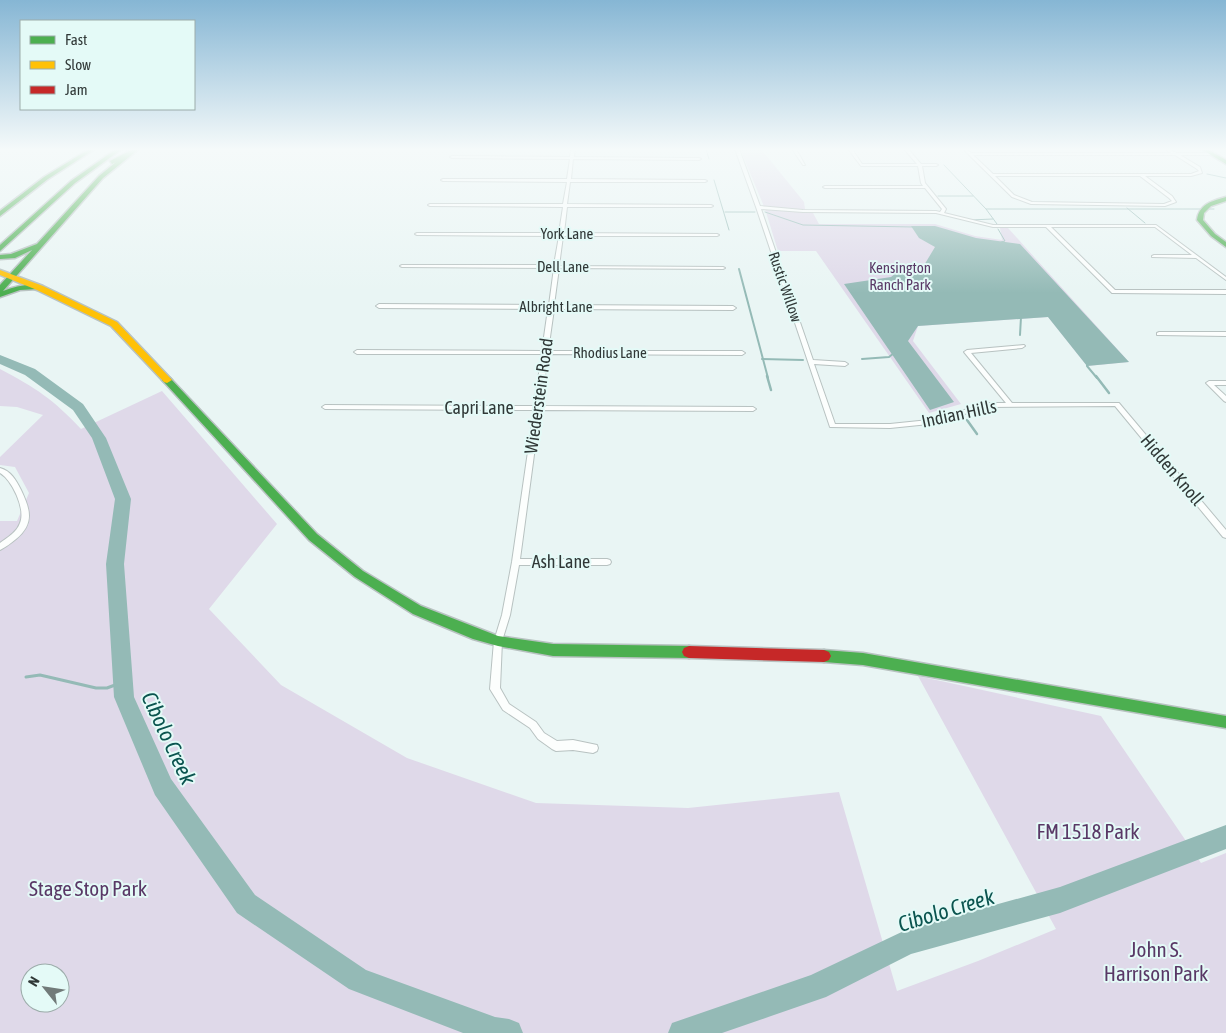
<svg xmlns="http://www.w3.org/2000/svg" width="1226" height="1033" viewBox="0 0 1226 1033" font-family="'Asap Condensed',sans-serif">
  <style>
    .green { fill: #dfd9e9; fill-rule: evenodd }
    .water { fill: #94bab6 }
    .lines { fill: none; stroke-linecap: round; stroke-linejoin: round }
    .stream-far3 { stroke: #94bab6; stroke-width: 1 }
    .stream-far2 { stroke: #94bab6; stroke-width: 2 }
    .stream-far1 { stroke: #94bab6; stroke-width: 2.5 }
    .stream { stroke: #94bab6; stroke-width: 3 }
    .river { fill: #94bab6; fill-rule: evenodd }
    .street-casing { stroke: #b8c2c1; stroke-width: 2 }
    .fast-casing { stroke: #b8c2c1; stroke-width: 3 }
    .slow-casing { stroke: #b8c2c1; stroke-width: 3 }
    .jam-casing { stroke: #b8c2c1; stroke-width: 3 }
    .street { fill: #fcfefd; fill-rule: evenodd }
    .fast { fill: #4caf50; fill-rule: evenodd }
    .slow { fill: #ffc107; fill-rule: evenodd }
    .jam { fill: #c62828; fill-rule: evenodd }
    .labels { text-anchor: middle; stroke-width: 4; stroke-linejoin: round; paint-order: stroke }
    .far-street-label { font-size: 15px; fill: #303837; stroke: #e4faf7 }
    .far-park-label { font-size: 15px; fill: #593866; stroke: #e4faf7 }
    .street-label { font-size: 18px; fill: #303837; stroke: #e4faf7 }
    .near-park-label { font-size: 21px; fill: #593866; stroke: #e4faf7 }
    .near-water-label { font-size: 22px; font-style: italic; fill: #0a544f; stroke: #e4faf7 }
  </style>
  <rect width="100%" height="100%" fill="#e9f5f4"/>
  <g class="green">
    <polygon points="740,149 761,149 804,202 805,209 813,213 819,224 935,224 975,236 1002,240 1000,228 1008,228 1129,362 1087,366 1048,317 918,326 913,341 961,404 929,413 816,251 778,251 765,209"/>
    <path d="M0 369C36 388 53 399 81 429L162 391 277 524 209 609 281 685 407 758 536 803 688 808 839 792 897 991 978 961 1056 929 918 676 1101 716 1201 863 1226 853V1033H0V521H17L29 493 15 467 0 465V457L43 415 17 407 0 406ZM30 973H60V1003H30Z"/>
  </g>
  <polygon class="water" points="911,226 935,226 976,238 1020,244 1129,362 1087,366 1048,317 918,326 908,341 954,402 930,410 844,284 891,277 900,270 923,267 935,247 919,238"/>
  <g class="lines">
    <g class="stream-far3">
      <polyline points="706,149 709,159"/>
      <polyline points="944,165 986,209"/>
      <polyline points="1207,174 1226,178"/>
      <polyline points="714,180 729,230"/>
      <polyline points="938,196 973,196"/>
      <polyline points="1127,208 1145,223"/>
      <polyline points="725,212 755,212"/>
      <polyline points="765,212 803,225 913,227"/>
      <polyline points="970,220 993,219"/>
      <polyline points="997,224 986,209 1214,209"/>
      <polyline points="998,229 1005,241 1001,242"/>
    </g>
    <g class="stream-far2">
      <polyline points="739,269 768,378"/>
      <polyline points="1020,335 1021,317"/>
      <polyline points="762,359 803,360"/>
      <polyline points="862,359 889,357 894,353"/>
      <polyline points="1087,362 1087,366 1097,378"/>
    </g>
    <g class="stream-far1">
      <polyline points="767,376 771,390"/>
      <polyline points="1096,376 1109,393"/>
      <polyline points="967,420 977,434"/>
    </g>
    <polyline class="stream" points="26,677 40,675 96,688 107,688 123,682"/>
    <g class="river">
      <polygon points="0,355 35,369 83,404 106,438 131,499 124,564 134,697 171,779 255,895 366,970 495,1017 509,1019 519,1023 523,1033 463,1033 349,989 237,913 155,795 114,697 106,564 115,499 92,438 73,410 25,375 0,364"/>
      <polygon points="1226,825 1226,849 1060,913 911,954 826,997 722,1033 668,1033 672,1023 811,975 908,929 1060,887"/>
    </g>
    <defs>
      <g id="street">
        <polygon points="571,149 575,149 574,157 699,158 701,159 699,160 573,159 571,179 705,180 707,181 705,182 570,182 567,204 711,205 713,206 711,207 567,207 564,233 717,234 719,235 717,236 563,236 559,266 723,267 725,268 723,269 559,268 554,305 733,306 736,308 733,310 554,309 548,351 742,351 745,353 742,355 548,354 541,406 753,407 756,409 753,411 540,410 520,559 607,559 610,560 611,562 610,564 607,565 519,565 510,615 502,641 500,688 509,704 536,722 544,733 557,741 573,740 597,745 598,748 597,751 593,753 573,750 556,751 552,749 538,739 530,728 503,710 490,689 494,641 502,615 512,562 534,410 325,409 322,407 325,405 534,406 542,354 357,354 354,352 357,350 542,351 548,309 379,308 376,306 379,304 549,305 554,268 402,267 400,266 402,265 554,265 559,236 417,235 415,234 417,233 559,233 563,207 430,206 428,205 430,204 563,204 567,182 443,181 441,180 443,179 567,179 570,159 452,158 450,157 452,156 570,157"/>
        <polygon points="735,149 739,149 760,206 803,210 936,211 940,212 942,209 925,188 825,188 823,187 825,186 923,186 921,183 918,166 861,166 848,149 852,149 862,164 917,164 904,149 908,149 921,164 936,164 938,165 936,166 922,166 925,183 946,209 944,213 993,225 1156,225 1226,277 1226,280 1196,258 1152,257 1152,256 1154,255 1192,255 1155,227 1051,227 1115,290 1226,290 1226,294 1112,293 1046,227 993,227 936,213 803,212 761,209 813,360 845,362 848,364 845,366 814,364 835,424 890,424 929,420 989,403 1006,403 964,352 967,350 1024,345 1025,346 1022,348 971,353 1012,403 1119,403 1226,530 1226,538 1223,537 1115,406 989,407 929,424 890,428 830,427 756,207"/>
        <polygon points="792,149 796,149 805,165 803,165"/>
        <path d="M963 149H967L971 153H1171L1165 149H1169L1176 153H1214L1216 154 1214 155H1180L1200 167 1202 173 1191 176H1145L1172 196 1176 202 1165 206 1031 204 1012 197ZM973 155H1175L1197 169 1199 171 1191 174H993ZM995 176H1140L1169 198 1172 201 1164 204 1032 202 1014 195Z"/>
        <polygon points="1159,332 1226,332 1226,336 1157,335 1157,333"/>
        <polygon points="1209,381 1226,381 1226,385 1214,385 1226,396 1226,402 1224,401 1206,383"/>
        <path d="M0 468C11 471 16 480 21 490 30 509 35 523 16 539 11 543 6 547 0 550V543C7 538 17 532 20 523 26 509 12 480 0 473Z"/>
      </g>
      <g id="fast">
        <polygon points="89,149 95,149 48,179 0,216 0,211 44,177"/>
        <polygon points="116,149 122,149 75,183 0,251 0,245 71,181"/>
        <path d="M133 149H139L103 178 3 291C14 287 25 284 37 285V289L20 290 0 297V285L32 250 15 258 0 259V255L11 254 37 244 99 176 116 162 112 164 110 161Z"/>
        <polygon points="1201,149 1207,149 1226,160 1226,164"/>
        <path d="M1226 197V201L1211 206 1204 213 1203 220 1215 234 1226 242V247L1211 236 1197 220C1199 204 1212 201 1226 197Z"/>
        <polygon points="167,377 170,378 317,534 363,571 421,606 498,636 553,644 689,646 694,648 696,652 694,656 689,658 553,656 498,646 473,639 413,614 355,577 309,540 164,382 162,380"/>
        <polygon points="824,650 863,653 1226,716 1226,728 863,665 824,662 819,660 817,656 819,652"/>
      </g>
      <polygon id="slow" points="0,270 43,286 117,322 172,380 167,383 164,382 111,326 37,290 0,275"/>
      <polygon id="jam" points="689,646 824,650 829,652 831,656 829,660 824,662 689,658 684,656 682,652 684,648"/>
    </defs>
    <use href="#street" class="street-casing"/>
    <use href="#fast" class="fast-casing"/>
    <use href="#slow" class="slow-casing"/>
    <use href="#jam" class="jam-casing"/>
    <use href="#street" class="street"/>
    <use href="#fast" class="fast"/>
    <use href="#slow" class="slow"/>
    <use href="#jam" class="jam"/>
  </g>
  <linearGradient id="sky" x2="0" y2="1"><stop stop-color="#86b6d4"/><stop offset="0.51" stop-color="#f5fafa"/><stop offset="1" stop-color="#f5fafa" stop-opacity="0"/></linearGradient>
  <rect width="1226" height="293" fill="url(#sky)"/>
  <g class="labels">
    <g class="far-street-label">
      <text x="567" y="239">York Lane</text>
      <text x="563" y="272">Dell Lane</text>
      <text transform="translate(785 287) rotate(71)" y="5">Rustic Willow</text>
      <text x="556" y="312">Albright Lane</text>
      <text x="610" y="358">Rhodius Lane</text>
    </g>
    <g class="far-park-label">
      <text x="900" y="273">Kensington<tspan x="900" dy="17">Ranch Park</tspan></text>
    </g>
    <g class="street-label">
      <text transform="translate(539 396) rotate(-82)" y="6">Wiederstein Road</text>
      <text x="479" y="414">Capri Lane</text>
      <text transform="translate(959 414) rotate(-12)" y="6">Indian Hills</text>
      <text transform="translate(1172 470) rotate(50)" y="6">Hidden Knoll</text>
      <text x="561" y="568">Ash Lane</text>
    </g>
    <g class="near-park-label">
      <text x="1088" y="839">FM 1518 Park</text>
      <text x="88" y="896">Stage Stop Park</text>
      <text x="1156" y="957">John S.<tspan x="1156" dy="24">Harrison Park</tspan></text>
    </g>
    <g class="near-water-label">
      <text transform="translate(169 738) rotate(65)" y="8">Cibolo Creek</text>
      <text transform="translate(946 910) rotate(-17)" y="8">Cibolo Creek</text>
    </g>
  </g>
  <rect x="20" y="20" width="175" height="90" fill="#e4faf7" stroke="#9cacaa"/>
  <rect x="30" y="36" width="25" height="8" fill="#4caf50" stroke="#9cacaa"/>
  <text x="65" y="45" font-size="15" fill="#303837">Fast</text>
  <rect x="30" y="61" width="25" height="8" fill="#ffc107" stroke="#9cacaa"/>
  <text x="65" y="70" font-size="15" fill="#303837">Slow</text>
  <rect x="30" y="86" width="25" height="8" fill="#c62828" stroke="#9cacaa"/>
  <text x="65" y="95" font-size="15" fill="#303837">Jam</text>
  <g transform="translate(45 988) rotate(300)"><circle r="24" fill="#e4faf7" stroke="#9cacaa"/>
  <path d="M0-4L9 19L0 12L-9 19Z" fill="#717a79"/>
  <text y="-8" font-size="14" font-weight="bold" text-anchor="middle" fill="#303837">N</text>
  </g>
</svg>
